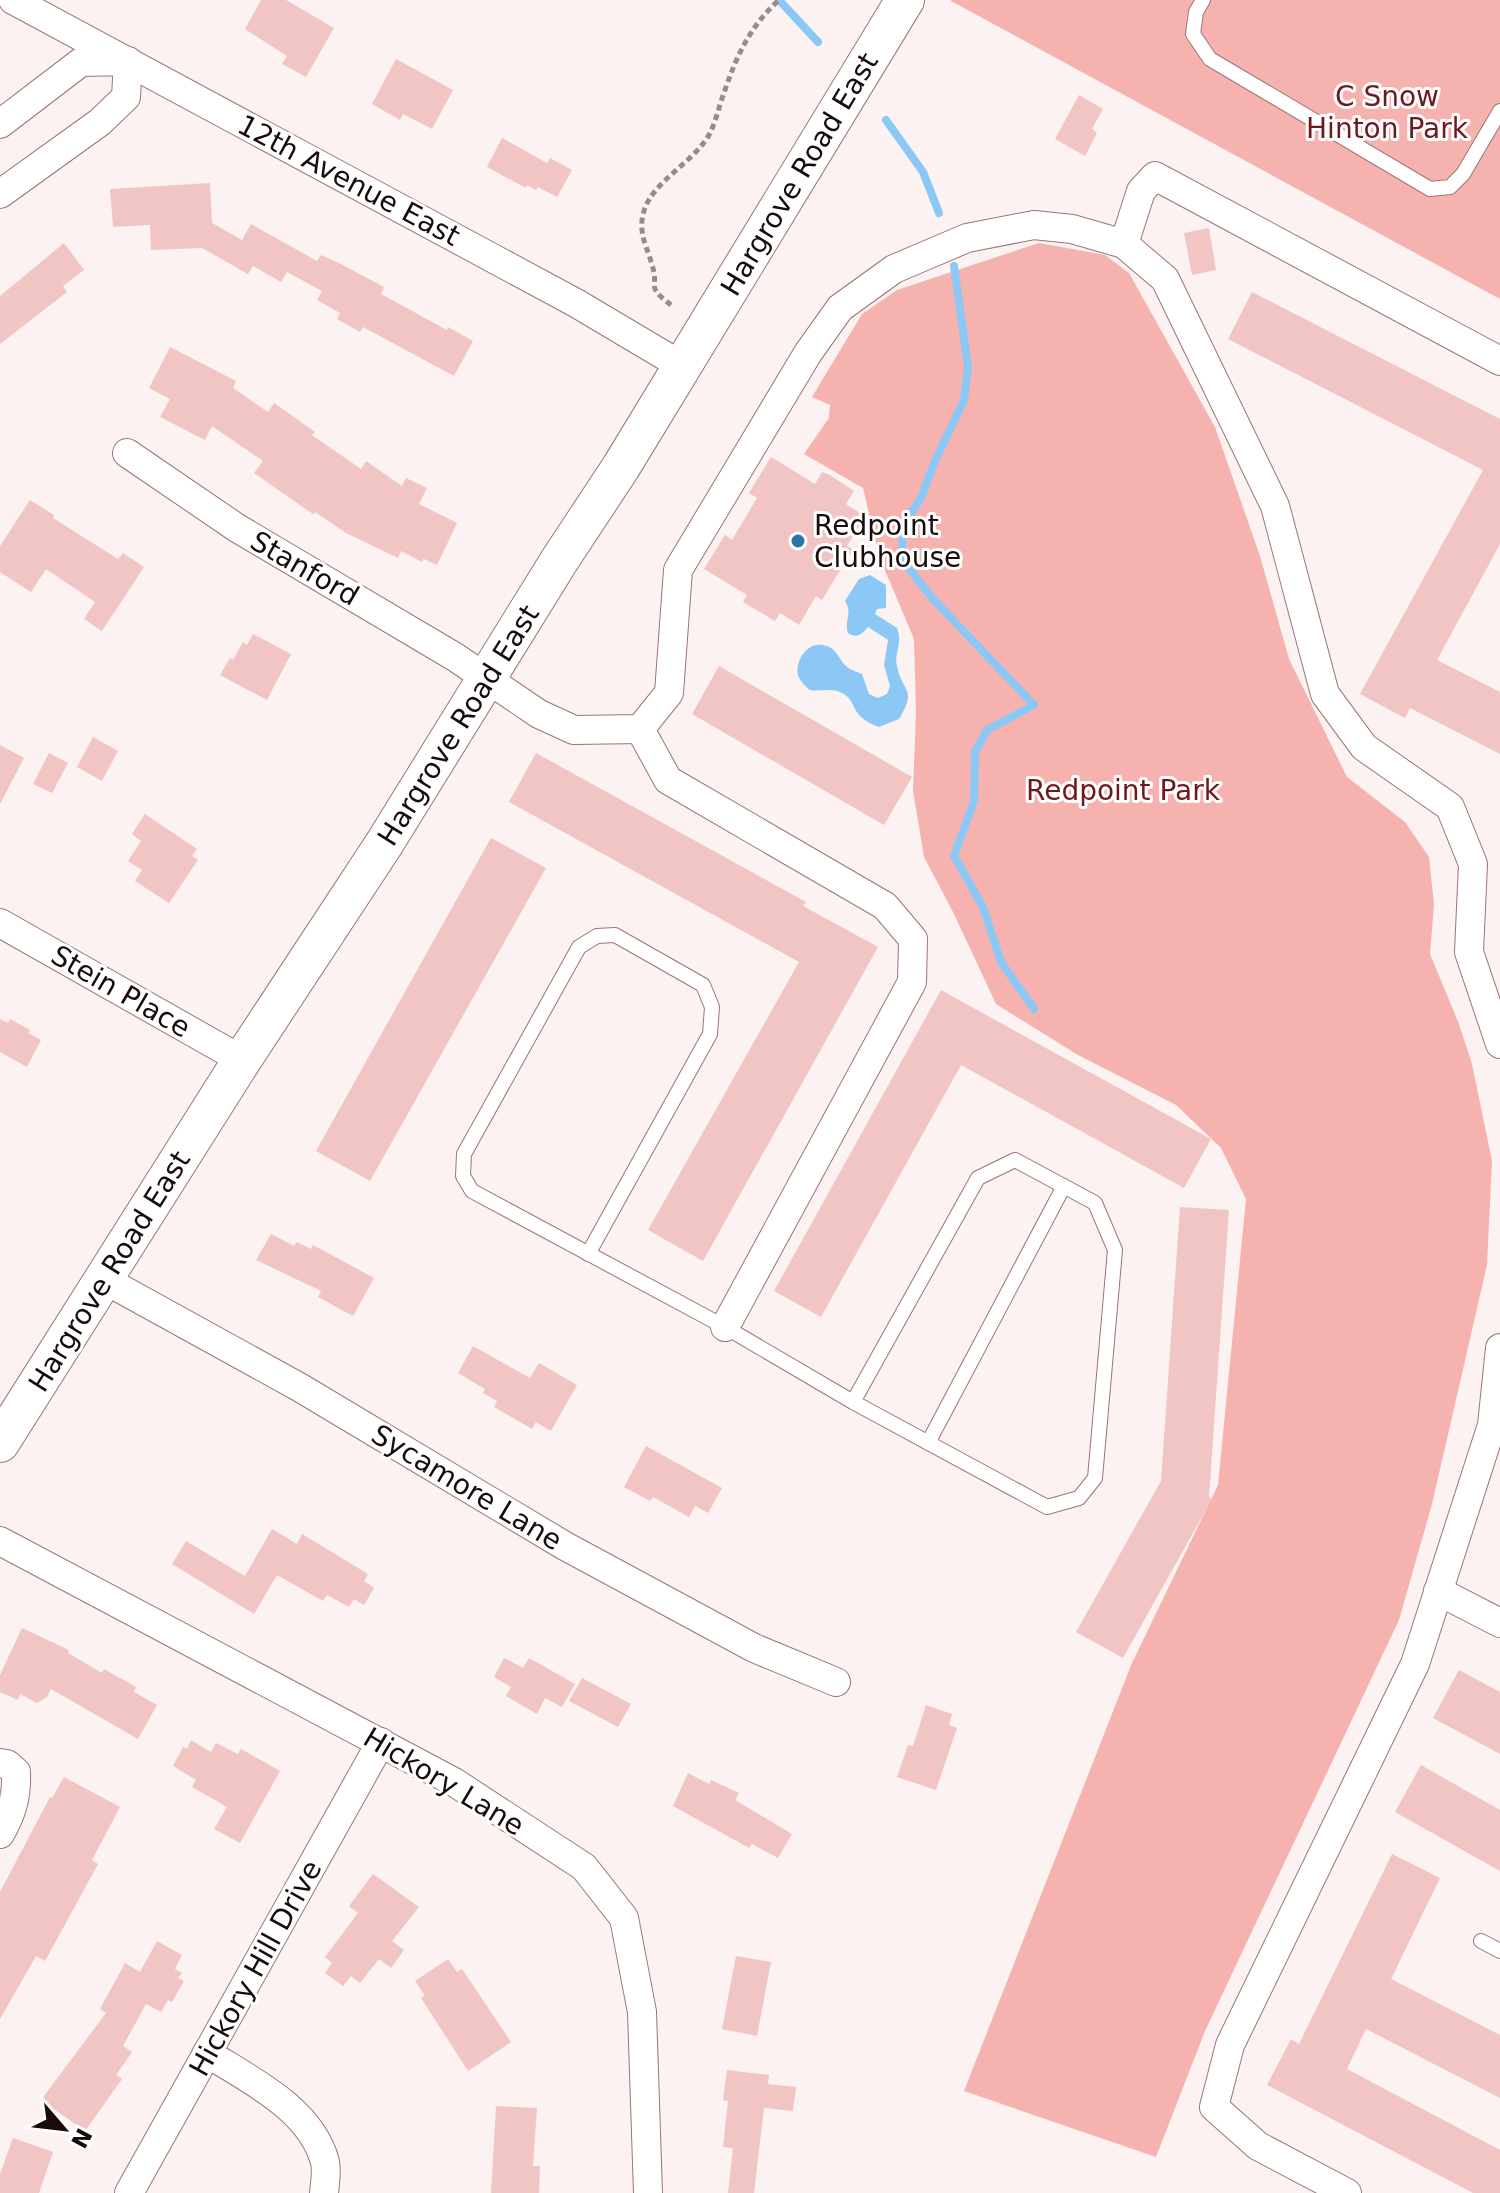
<svg xmlns="http://www.w3.org/2000/svg" width="1500" height="2193" viewBox="0 0 1500 2193" font-family="'DejaVu Sans',sans-serif">
  <style>
    .green { fill: #f6b2af }
    .water { fill: #8cc8f6 }
    .lines { fill: none; stroke-linecap: round; stroke-linejoin: round }
    .stream { stroke: #8cc8f6; stroke-width: 8 }
    .building { fill: #f0c5c3 }
    .lane-casing { stroke: #9b7573; stroke-width: 16 }
    .street-casing { stroke: #9b7573; stroke-width: 30 }
    .secondary-casing { stroke: #9b7573; stroke-width: 40 }
    .path { stroke: #978c8c; stroke-width: 5; stroke-dasharray: 6 4; stroke-linecap: butt }
    .lane { stroke: #fff; stroke-width: 14 }
    .street { stroke: #fff; stroke-width: 28 }
    .secondary { stroke: #fff; stroke-width: 38 }
    .poi-dot { fill: #2975a8; stroke: #fff; stroke-width: 3 }
    .labels { text-anchor: middle; stroke-width: 6; stroke-linejoin: round; paint-order: stroke }
    .park-label { font-size: 28px; fill: #6e181f; stroke: #fff }
    .street-label { font-size: 28px; fill: #190b0b; stroke: #fff }
    .poi-label { font-size: 28px; fill: #190b0b; stroke: #fff; text-anchor: start }
  </style>
  <rect width="100%" height="100%" fill="#fbf2f1"/>
  <g class="green">
    <polygon points="1500,0 1500,299 951,1 951,0"/>
    <polygon points="1039,243 1105,255 1129,273 1215,427 1260,556 1289,659 1347,777 1405,822 1429,857 1434,905 1430,954 1459,1024 1472,1064 1492,1161 1487,1265 1432,1504 1399,1620 1205,2031 1156,2157 964,2091 1132,1663 1218,1485 1246,1199 1221,1148 1176,1105 1078,1055 996,1004 954,914 924,857 913,791 916,712 914,639 879,556 863,488 804,454 829,418 830,405 812,397 862,314 897,290"/>
  </g>
  <path class="water" d="M870 575 886 585V608L877 609 875 614 897 628C903 645 894 652 897 666 902 693 918 688 899 719L879 727C848 716 859 702 842 693 832 687 820 692 810 690 805 686 800 681 798 675 795 661 807 642 822 645 839 647 838 662 850 669 854 671 858 672 862 674L869 694 878 698 887 694 890 686 884 665 888 640 868 627C862 634 857 639 848 633 844 621 853 613 845 601L859 579Z"/>
  <g class="lines">
    <g class="stream">
      <polyline points="779,0 818,42"/>
      <polyline points="886,120 923,172 939,213"/>
      <polyline points="954,266 968,367 964,400 935,461 921,498 903,525 902,560 934,600 1034,705 987,730 975,752 974,801 954,856 983,907 1001,962 1034,1009"/>
    </g>
  </g>
  <g class="building">
    <polygon points="261,0 286,0 334,28 306,77 282,64 287,56 245,29"/>
    <polygon points="396,59 453,90 432,129 403,114 400,120 372,104"/>
    <polygon points="1079,95 1103,109 1092,129 1097,133 1085,156 1055,139"/>
    <polygon points="502,138 547,163 550,158 572,170 557,197 538,187 536,190 527,185 526,188 487,167"/>
    <polygon points="210,183 212,223 242,240 251,224 317,261 321,255 337,262 384,287 381,294 447,330 448,327 473,341 454,376 363,327 360,332 337,319 340,313 317,300 322,291 287,272 281,282 253,266 248,274 202,248 151,250 150,225 113,227 110,189"/>
    <polygon points="1209,228 1216,270 1192,275 1184,233"/>
    <polygon points="64,243 84,270 63,286 67,292 0,344 0,296"/>
    <polygon points="1252,292 1500,419 1500,544 1437,660 1500,692 1500,754 1410,708 1405,718 1360,694 1483,470 1228,339"/>
    <polygon points="170,347 236,381 233,388 268,412 274,403 315,432 312,435 361,469 366,461 402,486 406,478 427,488 419,504 457,523 437,565 424,559 422,562 401,551 398,558 346,533 315,512 313,514 254,473 263,461 212,426 205,440 160,417 170,399 149,388"/>
    <polygon points="771,457 815,484 822,472 830,475 854,491 846,504 865,516 847,546 853,549 822,600 816,596 799,625 780,613 775,621 743,602 747,595 704,569 725,535 732,540 757,498 749,493"/>
    <polygon points="30,500 54,515 53,518 118,559 123,553 144,567 102,631 84,619 95,602 46,569 31,592 0,572 0,546"/>
    <polygon points="253,634 291,654 267,700 220,675 230,658 233,660 243,642 247,645"/>
    <polygon points="719,666 912,777 884,825 692,714"/>
    <polygon points="93,737 118,751 102,781 77,767"/>
    <polygon points="0,745 24,758 0,804"/>
    <polygon points="49,753 68,763 52,793 33,784"/>
    <polygon points="536,753 806,902 803,906 878,947 703,1261 648,1230 799,962 509,802"/>
    <polygon points="145,814 197,849 192,856 198,860 169,903 135,881 142,870 128,861 141,841 132,834"/>
    <polygon points="491,838 546,868 370,1181 316,1151"/>
    <polygon points="941,990 1211,1139 1184,1188 961,1065 821,1317 774,1291"/>
    <polygon points="0,1019 8,1023 10,1019 30,1030 28,1033 41,1040 27,1067 0,1052"/>
    <polygon points="1180,1207 1229,1210 1209,1497 1212,1499 1123,1658 1076,1632 1161,1481"/>
    <polygon points="271,1234 294,1246 297,1242 311,1249 313,1245 374,1278 353,1316 318,1297 321,1291 256,1260"/>
    <polygon points="473,1346 530,1378 539,1363 577,1385 551,1431 536,1422 532,1429 494,1407 497,1401 483,1393 485,1389 458,1373"/>
    <polygon points="646,1446 722,1488 708,1513 695,1506 689,1517 653,1497 650,1501 624,1487"/>
    <polygon points="272,1529 297,1544 302,1534 368,1574 364,1581 374,1588 364,1605 354,1599 349,1607 327,1595 323,1601 277,1575 254,1614 172,1564 186,1541 245,1576"/>
    <polygon points="22,1628 69,1650 68,1653 102,1673 104,1669 136,1687 134,1692 157,1705 138,1739 51,1689 47,1697 37,1703 20,1694 18,1700 0,1692 0,1675"/>
    <polygon points="504,1658 523,1668 529,1658 575,1684 562,1707 545,1698 537,1714 506,1696 511,1687 494,1677"/>
    <polygon points="1459,1670 1500,1692 1500,1754 1433,1718"/>
    <polygon points="582,1678 631,1704 618,1727 569,1701"/>
    <polygon points="926,1705 952,1714 949,1725 957,1728 936,1790 897,1777 908,1745 913,1746"/>
    <polygon points="191,1740 211,1752 216,1743 238,1754 241,1749 280,1771 240,1843 214,1829 227,1807 192,1787 196,1780 173,1766 183,1747 187,1749"/>
    <polygon points="1421,1765 1500,1810 1500,1871 1395,1812"/>
    <polygon points="688,1773 709,1784 711,1780 739,1793 735,1800 792,1834 778,1858 752,1844 749,1848 673,1806"/>
    <polygon points="64,1777 120,1807 92,1860 98,1864 45,1961 36,1956 0,2019 0,1892 50,1797 52,1798"/>
    <polygon points="1392,1854 1440,1878 1391,1979 1500,2035 1500,2098 1366,2029 1347,2069 1500,2150 1500,2193 1473,2193 1267,2085 1291,2039 1299,2044"/>
    <polygon points="373,1874 419,1907 392,1941 404,1950 391,1968 379,1959 360,1983 351,1976 343,1986 325,1973 332,1963 325,1957 358,1913 349,1906"/>
    <polygon points="157,1941 182,1955 175,1969 182,1973 178,1978 184,1981 172,2002 168,2000 161,2012 146,2004 123,2046 132,2052 116,2075 122,2079 85,2131 41,2100 106,2013 100,2009 125,1963 140,1972"/>
    <polygon points="736,1956 771,1962 757,2036 722,2029"/>
    <polygon points="448,1959 457,1972 462,1969 511,2042 468,2071 421,1998 425,1996 415,1981"/>
    <polygon points="727,2070 769,2075 768,2084 796,2087 793,2111 764,2108 754,2193 728,2193 733,2148 723,2147 728,2101 723,2100"/>
    <polygon points="496,2106 537,2108 533,2166 540,2166 539,2193 491,2193"/>
    <polygon points="13,2138 53,2152 39,2193 0,2193 0,2174"/>
  </g>
  <g class="lines">
    <defs>
      <g id="lane">
        <polyline points="1203,0 1196,12 1193,34 1210,59 1430,189 1450,187 1463,174 1500,111"/>
        <polyline points="588,1254 710,1034 712,1007 703,985 615,935 597,936 579,947 464,1154 463,1176 472,1191 725,1327 853,1402 1047,1507 1079,1498 1095,1478 1115,1250 1095,1203 1015,1160 978,1178 853,1402"/>
        <polyline points="928,1443 1064,1186"/>
        <polyline points="1481,1941 1500,1951"/>
      </g>
      <g id="street">
        <polyline points="13,0 576,303 682,366"/>
        <polyline points="0,124 81,62 128,61 126,97 100,122 0,194"/>
        <polyline points="1124,244 1141,191 1155,176 1500,361"/>
        <polyline points="127,453 237,528 455,657 539,714 574,730 640,729 669,693 678,570 808,353 840,308 894,269 967,238 1034,225 1072,229 1124,244 1165,279 1275,506 1325,694 1364,747 1450,807 1473,864 1469,952 1500,1044"/>
        <polyline points="640,729 668,780 885,906 913,939 912,982 725,1327"/>
        <polyline points="0,923 242,1060"/>
        <polyline points="105,1280 299,1387 565,1546 754,1648 836,1682"/>
        <polyline points="0,1541 454,1782 584,1867 624,1918 642,2012 648,2193"/>
        <polyline points="1438,1591 1500,1623"/>
        <path d="M0 1763 7 1764 16 1772C17 1797 12 1813 0 1834"/>
        <path d="M207 2053C250 2080 311 2109 325 2162 327 2171 325 2183 324 2193"/>
        <polyline points="129,2193 381,1742"/>
        <polyline points="1347,2193 1258,2146 1214,2107 1230,2045 1415,1664 1492,1425 1500,1348"/>
      </g>
      <polyline id="secondary" points="0,1443 242,1060 384,844 559,561 621,467 905,0"/>
    </defs>
    <use href="#lane" class="lane-casing"/>
    <use href="#street" class="street-casing"/>
    <use href="#secondary" class="secondary-casing"/>
    <path class="path" d="M671 305C644 284 660 289 652 265 649 253 643 242 642 230 638 185 692 168 710 133 716 121 719 106 724 93 736 57 750 26 779 0"/>
    <use href="#lane" class="lane"/>
    <use href="#street" class="street"/>
    <use href="#secondary" class="secondary"/>
  </g>
  <circle class="poi-dot" cx="798" cy="541" r="8"/>
  <g class="labels">
    <g class="park-label">
      <text x="1387" y="106">C Snow<tspan x="1387" dy="32">Hinton Park</tspan></text>
      <text x="1123" y="800">Redpoint Park</text>
    </g>
    <g class="street-label">
      <text transform="translate(799 174) rotate(-59)" y="10">Hargrove Road East</text>
      <text transform="translate(349 180) rotate(28)" y="10">12th Avenue East</text>
      <text transform="translate(305 568) rotate(30)" y="10">Stanford</text>
      <text transform="translate(458 725) rotate(-58)" y="10">Hargrove Road East</text>
      <text transform="translate(121 991) rotate(30)" y="10">Stein Place</text>
      <text transform="translate(109 1271) rotate(-58)" y="10">Hargrove Road East</text>
      <text transform="translate(467 1487) rotate(31)" y="10">Sycamore Lane</text>
      <text transform="translate(444 1781) rotate(31)" y="10">Hickory Lane</text>
      <text transform="translate(255 1968) rotate(-61)" y="10">Hickory Hill Drive</text>
    </g>
    <g class="poi-label">
      <text x="814" y="535">Redpoint<tspan x="814" dy="32">Clubhouse</tspan></text>
    </g>
  </g>
  <g transform="translate(64 2129) rotate(118)" stroke="#ffffff" stroke-width="6" paint-order="stroke">
  <path d="M0-6L14 30L0 20L-14 30Z" fill="#190b0b"/>
  <text y="-12" font-size="22" font-weight="bold" text-anchor="middle" fill="#190b0b">N</text>
  </g>
</svg>
